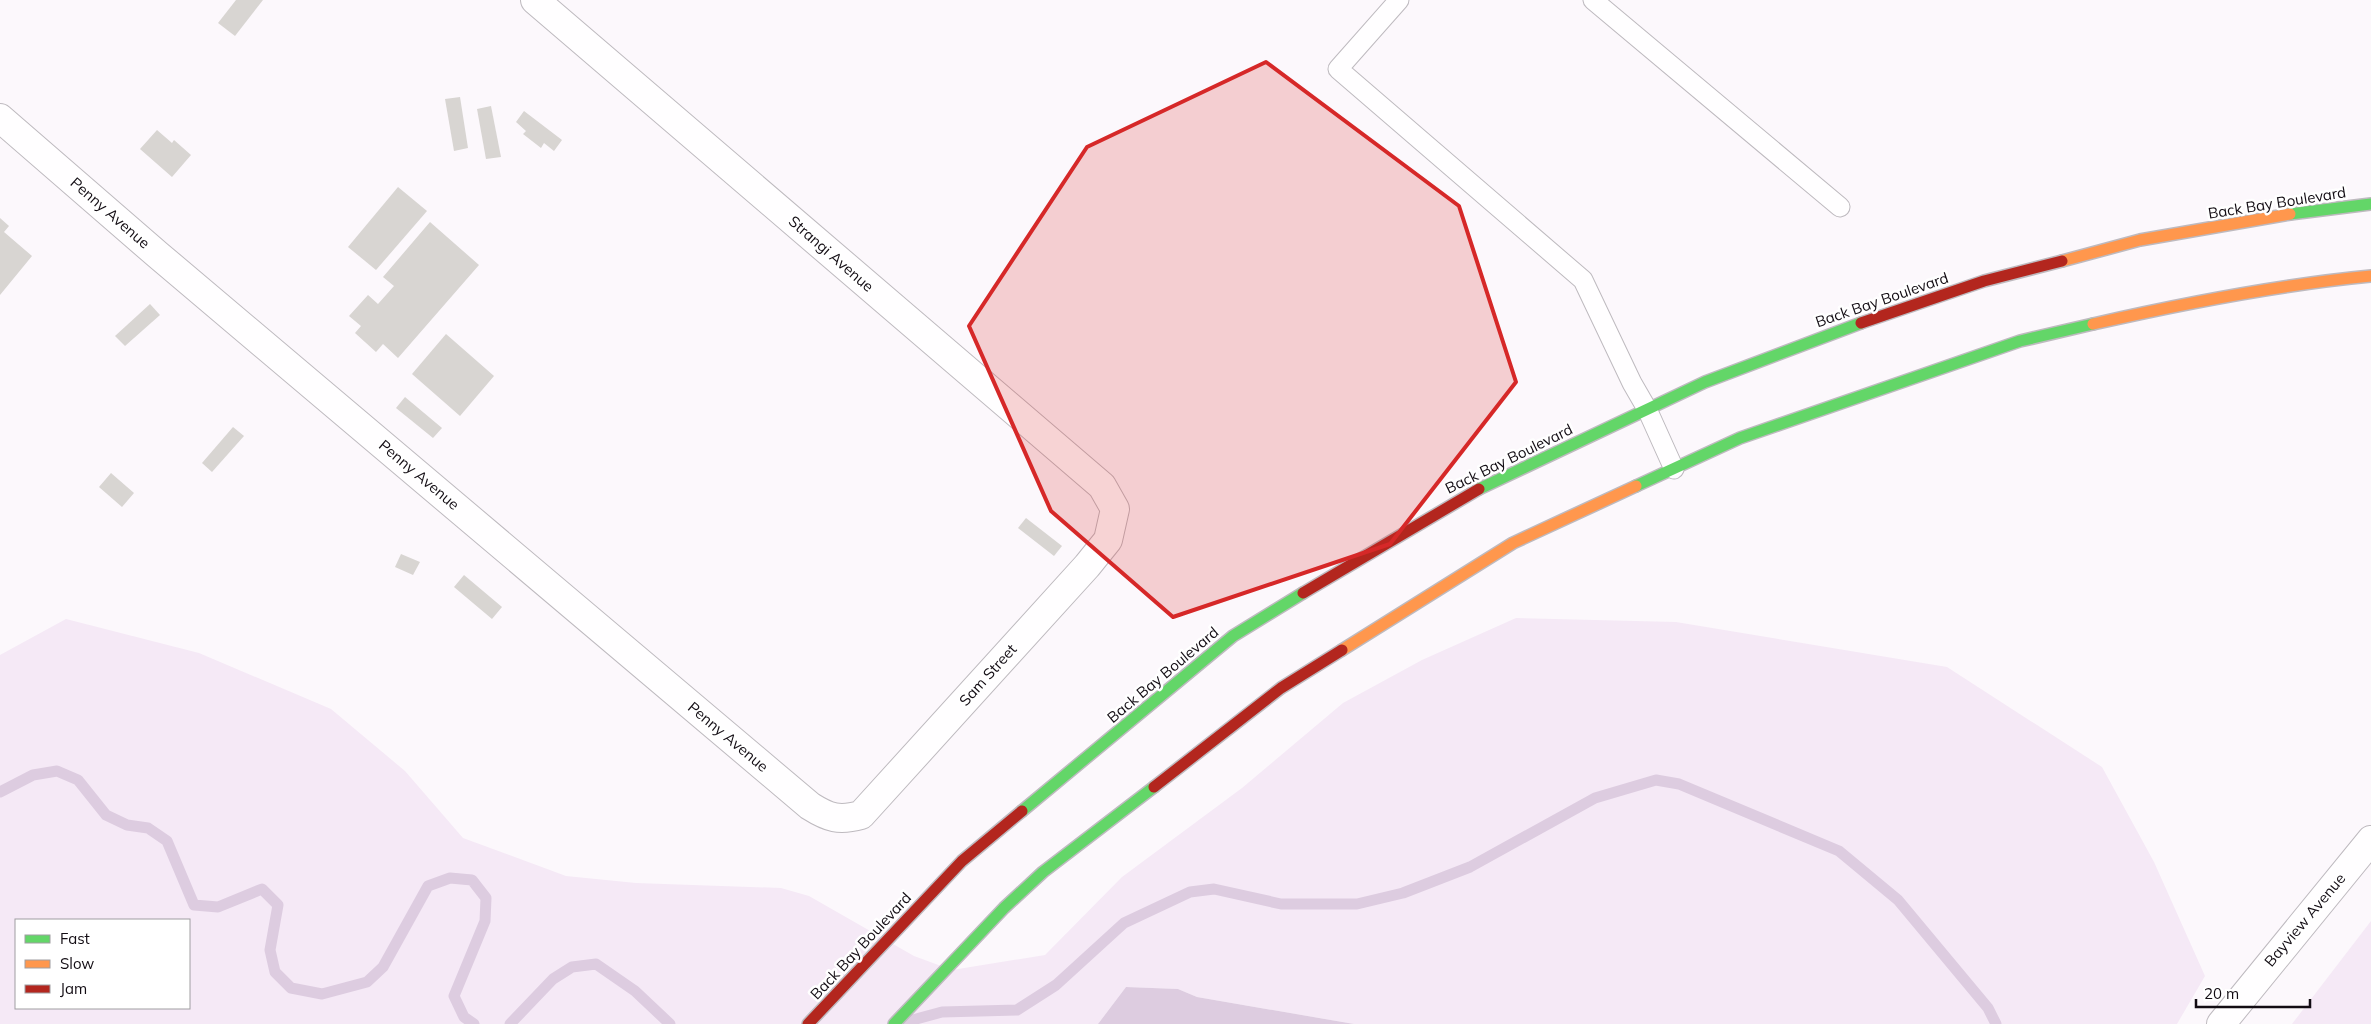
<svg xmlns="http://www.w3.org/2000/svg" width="2371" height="1024" viewBox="0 0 2371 1024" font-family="Mulish,sans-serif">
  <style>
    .green { fill: #f5e9f6; fill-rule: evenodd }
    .water { fill: #ddcce0 }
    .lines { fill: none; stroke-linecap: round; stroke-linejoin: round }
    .stream { stroke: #ddcce0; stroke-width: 11 }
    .building { fill: #d8d5d2 }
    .lane-casing { stroke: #bebabf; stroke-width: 21 }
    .street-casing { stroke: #bebabf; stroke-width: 30 }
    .fast-casing { stroke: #bebabf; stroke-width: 14 }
    .slow-casing { stroke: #bebabf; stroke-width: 14 }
    .jam-casing { stroke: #bebabf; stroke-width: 14 }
    .lane { stroke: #fffeff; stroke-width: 19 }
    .street { stroke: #fffeff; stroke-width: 28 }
    .fast { stroke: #63d668; stroke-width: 11 }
    .slow { stroke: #ff974d; stroke-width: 11 }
    .jam { stroke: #b3261e; stroke-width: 11 }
    .marked { fill: #d62828; fill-opacity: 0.2; stroke: #d62828; stroke-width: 4; stroke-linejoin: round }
    .labels { text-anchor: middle; stroke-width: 5; stroke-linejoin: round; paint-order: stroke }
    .street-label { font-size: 15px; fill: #120c13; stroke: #fff }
  </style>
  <rect width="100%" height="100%" fill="#fcf8fc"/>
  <g class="green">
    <path d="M1516 618 1676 622 1947 667 2102 767 2154 862 2205 976 2177 1024H1354L1197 997 1178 989 1126 987 1098 1024H0V655L66 619 199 653 331 709 405 771 463 838 566 876 636 883 781 888 809 896 914 956 952 970 1045 955 1122 877 1242 788 1343 703 1422 660ZM16 920H189V1008H16Z"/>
    <polygon points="2371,921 2371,1024 2292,1024"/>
  </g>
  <polygon class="water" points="1126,987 1178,989 1197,997 1354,1024 1098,1024"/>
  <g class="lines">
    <g class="stream">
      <polyline points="0,792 33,775 57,771 78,780 106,815 127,825 148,828 167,841 194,905 218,907 262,889 278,905 270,950 275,972 291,988 322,994 367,982 383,967 428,886 450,878 472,880 486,898 485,921 454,996 464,1017 474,1024"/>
      <polyline points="905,1022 942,1012 1017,1010 1056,985 1124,923 1190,892 1214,889 1281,904 1357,904 1403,893 1470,867 1595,798 1656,780 1679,784 1839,851 1898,900 1988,1008 1996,1024"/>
      <polyline points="510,1024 553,979 572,967 596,964 635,991 670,1024"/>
    </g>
  </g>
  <g class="building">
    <polygon points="236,0 263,0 235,36 218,23"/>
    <polygon points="460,97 468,148 454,151 445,99"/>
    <polygon points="491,106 501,157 486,159 477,109"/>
    <polygon points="524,111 562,140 554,151 544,143 541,148 523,134 526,131 516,122"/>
    <polygon points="157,130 172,143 174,140 191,155 172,177 140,149"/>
    <polygon points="398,187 427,211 376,270 348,247"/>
    <polygon points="0,218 9,226 4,232 32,256 0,295"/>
    <polygon points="430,222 479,265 398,358 383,344 376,352 355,333 361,326 349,316 368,295 378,304 394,286 383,277"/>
    <polygon points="150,304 160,315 125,346 115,336"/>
    <polygon points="446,334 494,376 460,416 412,374"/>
    <polygon points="405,397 442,428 433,438 396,408"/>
    <polygon points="233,427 244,436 212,472 202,463"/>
    <polygon points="111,473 134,493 122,507 99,487"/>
    <polygon points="1026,518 1062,546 1054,556 1018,528"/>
    <polygon points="401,554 420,562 413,575 395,567"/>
    <polygon points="464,575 502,607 492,619 454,587"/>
  </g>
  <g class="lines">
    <defs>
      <g id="lane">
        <polyline points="1399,0 1338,69 1583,280 1632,383 1647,409 1674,469"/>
        <polyline points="1593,0 1840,207"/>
      </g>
      <g id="street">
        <path d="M0 118 158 255 810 806C829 818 839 821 861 815L1087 566 1108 540 1115 509 1102 486 535 0"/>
        <polyline points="2221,1024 2371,840"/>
      </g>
      <g id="fast">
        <polyline points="2290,214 2371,204"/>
        <polyline points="1636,486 1740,438 2020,341 2093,324"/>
        <polyline points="1479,489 1705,382 1861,323"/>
        <polyline points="1022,811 1233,636 1303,593"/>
        <polyline points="894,1024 1004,908 1043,872 1154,787"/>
      </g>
      <g id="slow">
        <polyline points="2062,261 2140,240 2290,214"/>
        <path d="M2093 324C2185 303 2277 285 2371 276"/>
        <polyline points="1342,650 1513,543 1636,486"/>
      </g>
      <g id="jam">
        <polyline points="1861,323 1984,281 2062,261"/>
        <polyline points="1303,593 1479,489"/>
        <polyline points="1154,787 1281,688 1342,650"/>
        <polyline points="808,1024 962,861 1022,811"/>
      </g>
    </defs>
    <use href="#lane" class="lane-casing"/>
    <use href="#street" class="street-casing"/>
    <use href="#fast" class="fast-casing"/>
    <use href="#slow" class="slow-casing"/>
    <use href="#jam" class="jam-casing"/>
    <use href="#lane" class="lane"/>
    <use href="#street" class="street"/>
    <use href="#fast" class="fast"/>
    <use href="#slow" class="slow"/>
    <use href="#jam" class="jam"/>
  </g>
  <path class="marked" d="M1266 62 1459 206 1516 382 1390 544 1173 617 1051 511 969 326 1087 147Z"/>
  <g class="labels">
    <g class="street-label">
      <text transform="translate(2277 203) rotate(-9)" y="5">Back Bay Boulevard</text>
      <text transform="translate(110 213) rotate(41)" y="5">Penny Avenue</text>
      <text transform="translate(831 254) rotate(41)" y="5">Strangi Avenue</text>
      <text transform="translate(1882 300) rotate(-19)" y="5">Back Bay Boulevard</text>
      <text transform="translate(1509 459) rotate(-26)" y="5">Back Bay Boulevard</text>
      <text transform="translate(419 475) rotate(40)" y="5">Penny Avenue</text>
      <text transform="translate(988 675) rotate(-48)" y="5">Sam Street</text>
      <text transform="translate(1163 675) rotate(-40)" y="5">Back Bay Boulevard</text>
      <text transform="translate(728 737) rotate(40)" y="5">Penny Avenue</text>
      <text transform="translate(2305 920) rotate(-50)" y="5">Bayview Avenue</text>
      <text transform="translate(861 946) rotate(-47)" y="5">Back Bay Boulevard</text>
    </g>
  </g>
  <rect x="15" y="919" width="175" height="90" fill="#ffffff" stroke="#a09ea1"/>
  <rect x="25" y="935" width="25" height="8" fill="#63d668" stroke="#a09ea1"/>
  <text x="60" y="944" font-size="15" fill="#120c13">Fast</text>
  <rect x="25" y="960" width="25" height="8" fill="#ff974d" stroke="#a09ea1"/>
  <text x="60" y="969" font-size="15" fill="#120c13">Slow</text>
  <rect x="25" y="985" width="25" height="8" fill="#b3261e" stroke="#a09ea1"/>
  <text x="60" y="994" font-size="15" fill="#120c13">Jam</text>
  <path d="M2196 999v8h114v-8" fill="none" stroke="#120c13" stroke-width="2.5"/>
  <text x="2204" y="999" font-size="15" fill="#120c13" stroke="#ffffff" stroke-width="4" paint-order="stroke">20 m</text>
</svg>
